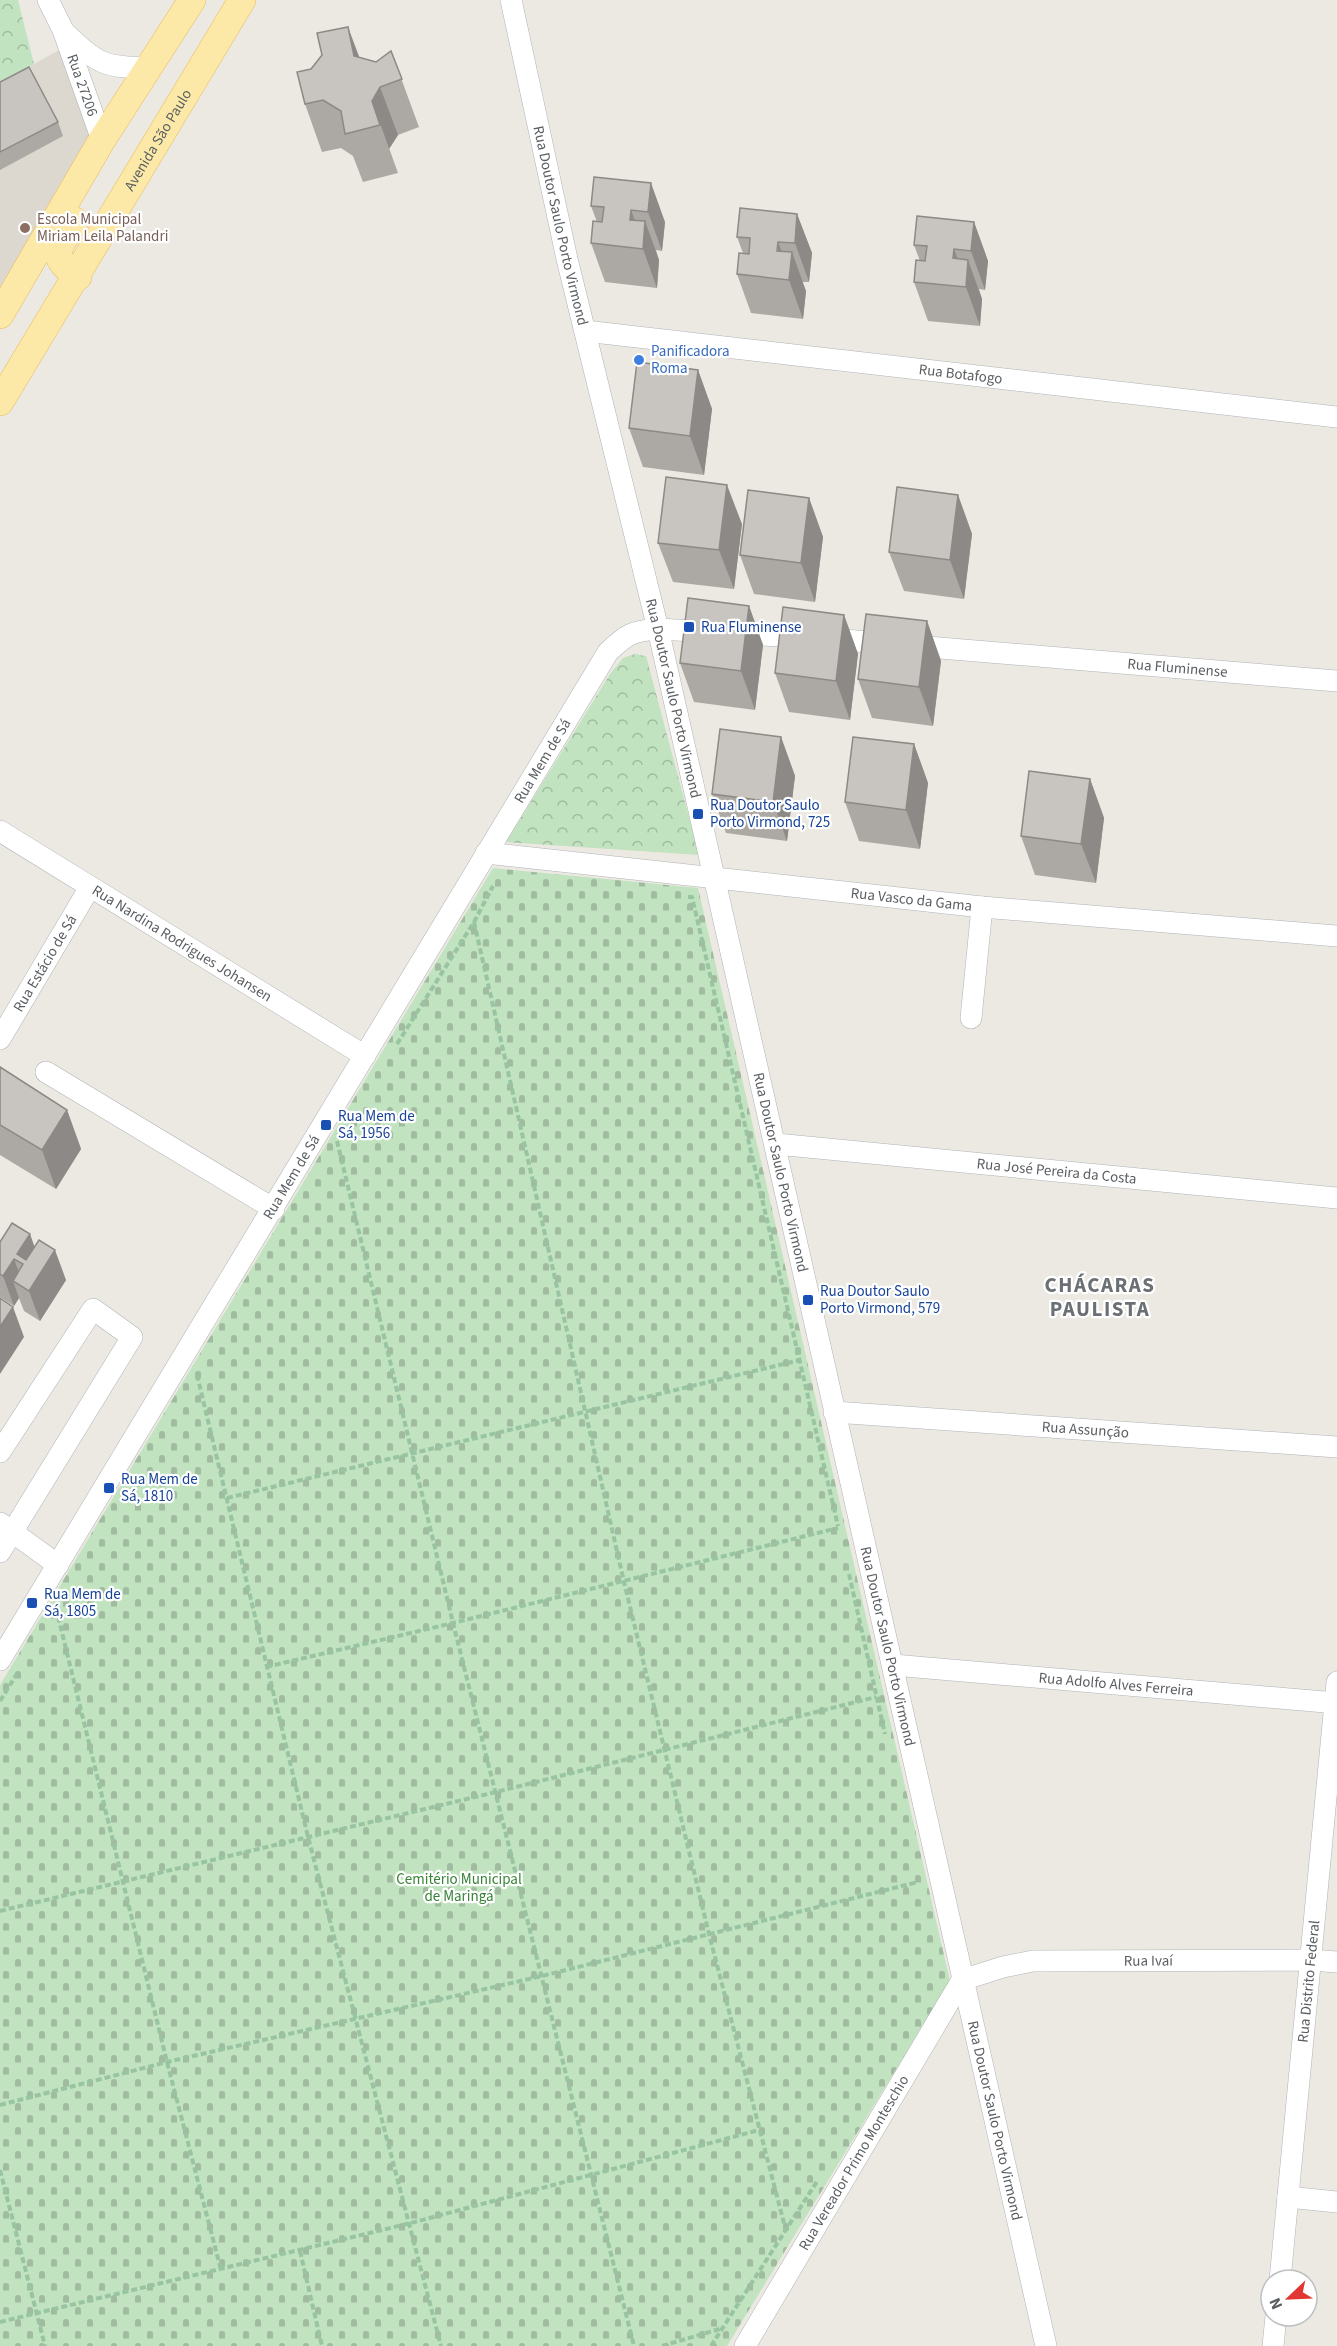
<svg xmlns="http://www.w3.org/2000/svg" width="1337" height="2346" viewBox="0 0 1337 2346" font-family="'Source Sans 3',sans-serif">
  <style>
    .education { fill: #dcd8d0 }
    .forest { fill: url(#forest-crowns) }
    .cemetery { fill: url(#cemetery-stones) }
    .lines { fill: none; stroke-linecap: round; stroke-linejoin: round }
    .minor-casing { stroke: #afb3b7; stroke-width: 22 }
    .major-casing { stroke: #ebbb5c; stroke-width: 28 }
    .path { stroke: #98c4a2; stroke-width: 4; stroke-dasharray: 6 3; stroke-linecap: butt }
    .minor { stroke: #fff; stroke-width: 21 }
    .major { stroke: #fce9a7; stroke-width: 27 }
    .wall { fill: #aca9a4 }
    .shaded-wall { fill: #8c8986 }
    .building { fill: #c8c4bf; stroke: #8c8986; stroke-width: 1.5 }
    .education-dot { fill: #8d6e63; stroke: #fff; stroke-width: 2 }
    .shop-dot { fill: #3f7fe0; stroke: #fff; stroke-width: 2 }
    .transit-dot { fill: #1a4fb4; stroke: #fff; stroke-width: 2 }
    .labels { text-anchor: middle; stroke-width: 4.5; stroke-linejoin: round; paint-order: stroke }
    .street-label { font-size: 15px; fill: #5a5e62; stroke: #fff }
    .education-label { font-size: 15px; fill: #785e54; stroke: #fff; text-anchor: start }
    .shop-label { font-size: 15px; fill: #366cbe; stroke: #fff; text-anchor: start }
    .transit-label { font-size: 15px; fill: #164399; stroke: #fff; text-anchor: start }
    .park-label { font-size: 15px; fill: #398338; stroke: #fff }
    .district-label { font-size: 21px; font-weight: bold; letter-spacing: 1.5px; fill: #6b7074; stroke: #fff }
  </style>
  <defs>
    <pattern id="forest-crowns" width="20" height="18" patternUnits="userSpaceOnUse" patternTransform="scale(1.5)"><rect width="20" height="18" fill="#c1e3bf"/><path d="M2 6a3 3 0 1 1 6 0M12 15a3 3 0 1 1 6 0" fill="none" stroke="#a0bb9f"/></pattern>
    <pattern id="cemetery-stones" width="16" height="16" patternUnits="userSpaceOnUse" patternTransform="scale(1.5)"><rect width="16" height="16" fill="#c1e3bf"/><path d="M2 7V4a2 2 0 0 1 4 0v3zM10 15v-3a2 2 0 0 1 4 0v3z" fill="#a0bb9f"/></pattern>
  </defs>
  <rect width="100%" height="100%" fill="#ece9e2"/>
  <polygon class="education" points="68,45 102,140 0,316 0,83"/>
  <g class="forest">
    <polygon points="0,0 18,0 34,64 0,83"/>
    <polygon points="635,654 646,656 699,855 506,842 610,674 623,658"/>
  </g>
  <polygon class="cemetery" points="493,868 698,888 950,1981 727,2346 0,2346 0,1685"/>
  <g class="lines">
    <defs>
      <g id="minor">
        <path id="s1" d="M48 0 63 30 102 140"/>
        <path id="s2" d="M511 0 567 259 658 629 1046 2346"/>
        <path d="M65 33C97 63 105 69 150 67"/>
        <path id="s3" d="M585 331 1337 417"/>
        <path id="s4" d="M0 831 365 1056"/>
        <path id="s5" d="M486 853 982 907 1337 936"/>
        <polyline points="971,1018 982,907"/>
        <path id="s6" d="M0 1039 90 887"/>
        <polyline points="46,1072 274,1209"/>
        <path id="s7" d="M776 1144 1337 1198"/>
        <path id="s8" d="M834 1412 1337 1447"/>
        <polyline points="0,1452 93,1309 132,1337 0,1552"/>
        <polyline points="0,1523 58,1565"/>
        <path id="s9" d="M0 1660 608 652C627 634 632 631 658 629L832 639 1337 681"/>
        <path id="s10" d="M893 1665 1337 1703"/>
        <path id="s11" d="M962 1980 1003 1967 1033 1961 1311 1960 1337 1962"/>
        <polyline points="1288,2197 1337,2202"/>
        <path id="s12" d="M1280 2280 1337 1682"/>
        <path id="s13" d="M745 2346 962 1980"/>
        <polyline points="1273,2346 1276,2316"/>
      </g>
      <g id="major">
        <path d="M75 221C58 250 47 253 78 277"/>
        <polyline points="0,315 102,140 192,0"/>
        <path id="s14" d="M0 402 242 0"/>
      </g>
    </defs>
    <use href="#minor" class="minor-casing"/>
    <use href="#major" class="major-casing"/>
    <g class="path">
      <polyline points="688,897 692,897 838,1526"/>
      <polyline points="474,922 624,1582 709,1934 786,2231"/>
      <polyline points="397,1044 474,922 493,886"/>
      <polyline points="337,1141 453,1623 634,2346"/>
      <polyline points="197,1375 308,1837 441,2346"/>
      <polyline points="227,1498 800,1360"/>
      <polyline points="849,1574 885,1734"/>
      <polyline points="56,1608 167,2062 221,2270"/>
      <polyline points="266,1667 453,1623 838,1528"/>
      <polyline points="0,1701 18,1672"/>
      <polyline points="0,1911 496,1792 876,1697"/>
      <polyline points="0,2105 167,2062 542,1976 918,1882"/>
      <polyline points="0,2170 45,2346"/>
      <polyline points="300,2251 322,2346"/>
      <polyline points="0,2322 411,2223 759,2130"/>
      <polyline points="662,2346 723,2328"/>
      <polyline points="711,2346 818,2180"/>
    </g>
    <use href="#minor" class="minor"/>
    <use href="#major" class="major"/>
  </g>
  <g class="wall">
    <polygon points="391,51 419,127 398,135 389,149 398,173 363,182 353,156 341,148 322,152 305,104 360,57 376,62"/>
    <polygon points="0,82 58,122 63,136 0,170"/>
    <polygon points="594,177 665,222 662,251 656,250 659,260 657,288 605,282 591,243 597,222 591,206"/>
    <polygon points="797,214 812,253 809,282 802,282 806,291 803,319 751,313 737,274 743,253 737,237"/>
    <polygon points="974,222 988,261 985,290 979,289 982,299 980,326 928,321 914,282 920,261 914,245"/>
    <polygon points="698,370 712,409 704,475 643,467 629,428"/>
    <polygon points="958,495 972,534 964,599 904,591 889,552"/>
    <polygon points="809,498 823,537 815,602 754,594 740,555"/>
    <polygon points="742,524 734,589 673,582 658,543"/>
    <polygon points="749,606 763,645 755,710 694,702 680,663"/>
    <polygon points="844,615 858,654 850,720 789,712 775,673"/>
    <polygon points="927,621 941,661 933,726 872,718 858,679"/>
    <polygon points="781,737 795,776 787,841 726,833 712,794"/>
    <polygon points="914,744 928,783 920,849 859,841 845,802"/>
    <polygon points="1090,779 1104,818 1096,883 1035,875 1021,836"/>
    <polygon points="0,1067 67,1110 81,1149 56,1189 0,1155"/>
    <polygon points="30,1234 34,1247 66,1280 40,1321 24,1311 19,1298 14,1306 0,1297 0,1242"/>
  </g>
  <g class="shaded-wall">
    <polygon points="348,27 366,75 354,56"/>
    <polygon points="380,87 398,135 389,149 398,173 372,101"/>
    <polygon points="651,183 665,222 662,251 648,212"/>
    <polygon points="631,210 643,243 645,221 659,260 657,288 643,249 630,220"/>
    <polygon points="797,214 812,253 809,282 795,243"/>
    <polygon points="974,222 988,261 985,290 971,251"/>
    <polygon points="778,242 790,274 792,252 806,291 803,319 789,280 777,251"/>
    <polygon points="954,249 966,281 968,260 982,299 980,326 966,287 953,258"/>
    <polygon points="698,370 712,409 704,475 690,436"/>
    <polygon points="727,485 742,524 734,589 719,550"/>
    <polygon points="958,495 972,534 964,599 950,560"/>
    <polygon points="809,498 823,537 815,602 801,563"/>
    <polygon points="749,606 763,645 755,710 741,671"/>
    <polygon points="844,615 858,654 850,720 836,681"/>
    <polygon points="927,621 941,661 933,726 919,687"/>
    <polygon points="781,737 795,776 787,841 773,802"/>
    <polygon points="914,744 928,783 920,849 906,810"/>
    <polygon points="1090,779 1104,818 1096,883 1081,844"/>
    <polygon points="67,1110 81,1149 56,1189 42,1150"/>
    <polygon points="30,1234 41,1265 23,1264 17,1254"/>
    <polygon points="55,1250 66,1280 40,1321 29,1291"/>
    <polygon points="14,1259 25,1288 13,1281 19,1298 14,1306 3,1276"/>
    <polygon points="13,1307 24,1337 0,1374 0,1327"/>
  </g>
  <g class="building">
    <polygon points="348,27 354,56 376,62 391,51 402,79 380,87 372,101 380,125 345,134 341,111 323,100 305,104 297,72 311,69 322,55 317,33"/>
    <polygon points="29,67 58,122 0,152 0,82"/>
    <polygon points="594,177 651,183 648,212 631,210 630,220 645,221 643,249 591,243 593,221 602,222 604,207 591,206"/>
    <polygon points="740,208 797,214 795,243 778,242 777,251 792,252 789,280 737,274 739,253 749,254 750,238 737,237"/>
    <polygon points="917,216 974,222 971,251 954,249 953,258 968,260 966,287 914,282 916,260 925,261 927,246 914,245"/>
    <polygon points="637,362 698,370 690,436 629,428"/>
    <polygon points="666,477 727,485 719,550 658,543"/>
    <polygon points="897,487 958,495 950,560 889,552"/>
    <polygon points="748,490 809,498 801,563 740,555"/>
    <polygon points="688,598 749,606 741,671 680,663"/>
    <polygon points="783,607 844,615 836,681 775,673"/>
    <polygon points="866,614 927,621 919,687 858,679"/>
    <polygon points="720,729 781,737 773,802 712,794"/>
    <polygon points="853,737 914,744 906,810 845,802"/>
    <polygon points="1029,771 1090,779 1081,844 1021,836"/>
    <polygon points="0,1067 67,1110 42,1150 0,1125"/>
    <polygon points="12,1223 30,1234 17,1254 26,1260 39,1240 55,1250 29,1291 13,1281 23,1264 14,1259 3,1276 0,1274 0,1242"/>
    <polygon points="0,1298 13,1307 0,1327"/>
  </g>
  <circle class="education-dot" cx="25" cy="228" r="6"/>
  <circle class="shop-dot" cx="639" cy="360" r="6"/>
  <g class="transit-dot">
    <rect x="683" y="621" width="12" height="12" rx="3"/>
    <rect x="692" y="808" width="12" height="12" rx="3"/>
    <rect x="320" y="1119" width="12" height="12" rx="3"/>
    <rect x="802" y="1294" width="12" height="12" rx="3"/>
    <rect x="103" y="1482" width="12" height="12" rx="3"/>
    <rect x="26" y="1597" width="12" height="12" rx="3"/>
  </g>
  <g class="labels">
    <g class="street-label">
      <text dy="5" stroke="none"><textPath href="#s1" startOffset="92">Rua 27206</textPath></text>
      <text dy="5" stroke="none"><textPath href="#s14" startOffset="306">Avenida São Paulo</textPath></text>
      <text dy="5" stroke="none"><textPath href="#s2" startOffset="231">Rua Doutor Saulo Porto Virmond</textPath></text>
      <text dy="5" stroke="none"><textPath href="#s3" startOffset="378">Rua Botafogo</textPath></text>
      <text dy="5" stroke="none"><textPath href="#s9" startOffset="1755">Rua Fluminense</textPath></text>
      <text dy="5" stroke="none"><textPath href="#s2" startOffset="717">Rua Doutor Saulo Porto Virmond</textPath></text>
      <text dy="5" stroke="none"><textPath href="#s9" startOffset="1050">Rua Mem de Sá</textPath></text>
      <text dy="5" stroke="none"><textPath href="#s5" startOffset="428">Rua Vasco da Gama</textPath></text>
      <text dy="5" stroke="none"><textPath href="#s4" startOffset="214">Rua Nardina Rodrigues Johansen</textPath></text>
      <text dy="5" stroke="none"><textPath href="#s6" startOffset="88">Rua Estácio de Sá</textPath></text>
      <text dy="5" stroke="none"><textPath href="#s7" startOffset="282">Rua José Pereira da Costa</textPath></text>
      <text dy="5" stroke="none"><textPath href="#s2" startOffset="1203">Rua Doutor Saulo Porto Virmond</textPath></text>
      <text dy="5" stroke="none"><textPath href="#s9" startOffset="564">Rua Mem de Sá</textPath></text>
      <text dy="5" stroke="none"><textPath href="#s8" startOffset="252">Rua Assunção</textPath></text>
      <text dy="5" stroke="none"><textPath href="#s2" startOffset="1689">Rua Doutor Saulo Porto Virmond</textPath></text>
      <text dy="5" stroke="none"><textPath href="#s10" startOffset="224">Rua Adolfo Alves Ferreira</textPath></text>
      <text dy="5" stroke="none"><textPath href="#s11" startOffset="189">Rua Ivaí</textPath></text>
      <text dy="5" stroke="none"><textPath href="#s12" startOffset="300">Rua Distrito Federal</textPath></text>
      <text dy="5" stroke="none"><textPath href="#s2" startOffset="2175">Rua Doutor Saulo Porto Virmond</textPath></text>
      <text dy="5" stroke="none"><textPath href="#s13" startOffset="213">Rua Vereador Primo Monteschio</textPath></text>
    </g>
    <g class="education-label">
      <text x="37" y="224">Escola Municipal<tspan x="37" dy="17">Miriam Leila Palandri</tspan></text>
    </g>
    <g class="shop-label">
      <text x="651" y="356">Panificadora<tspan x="651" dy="17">Roma</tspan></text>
    </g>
    <g class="transit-label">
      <text x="701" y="632">Rua Fluminense</text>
      <text x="710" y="810">Rua Doutor Saulo<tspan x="710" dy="17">Porto Virmond, 725</tspan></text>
      <text x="338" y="1121">Rua Mem de<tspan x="338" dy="17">Sá, 1956</tspan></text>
      <text x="820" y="1296">Rua Doutor Saulo<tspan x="820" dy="17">Porto Virmond, 579</tspan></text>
      <text x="121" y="1484">Rua Mem de<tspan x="121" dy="17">Sá, 1810</tspan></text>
      <text x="44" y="1599">Rua Mem de<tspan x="44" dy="17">Sá, 1805</tspan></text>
    </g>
    <g class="park-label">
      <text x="459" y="1884">Cemitério Municipal<tspan x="459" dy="17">de Maringá</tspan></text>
    </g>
    <g class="district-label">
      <text x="1100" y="1292">CHÁCARAS<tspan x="1100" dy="24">PAULISTA</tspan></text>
    </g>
  </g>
  <g transform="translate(1289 2298) rotate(247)"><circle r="28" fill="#ffffff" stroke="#bdbfc0" stroke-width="1.5"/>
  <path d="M0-4.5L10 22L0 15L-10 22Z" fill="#e23632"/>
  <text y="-9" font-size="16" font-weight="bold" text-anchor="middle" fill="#5a5e62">N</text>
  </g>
</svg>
